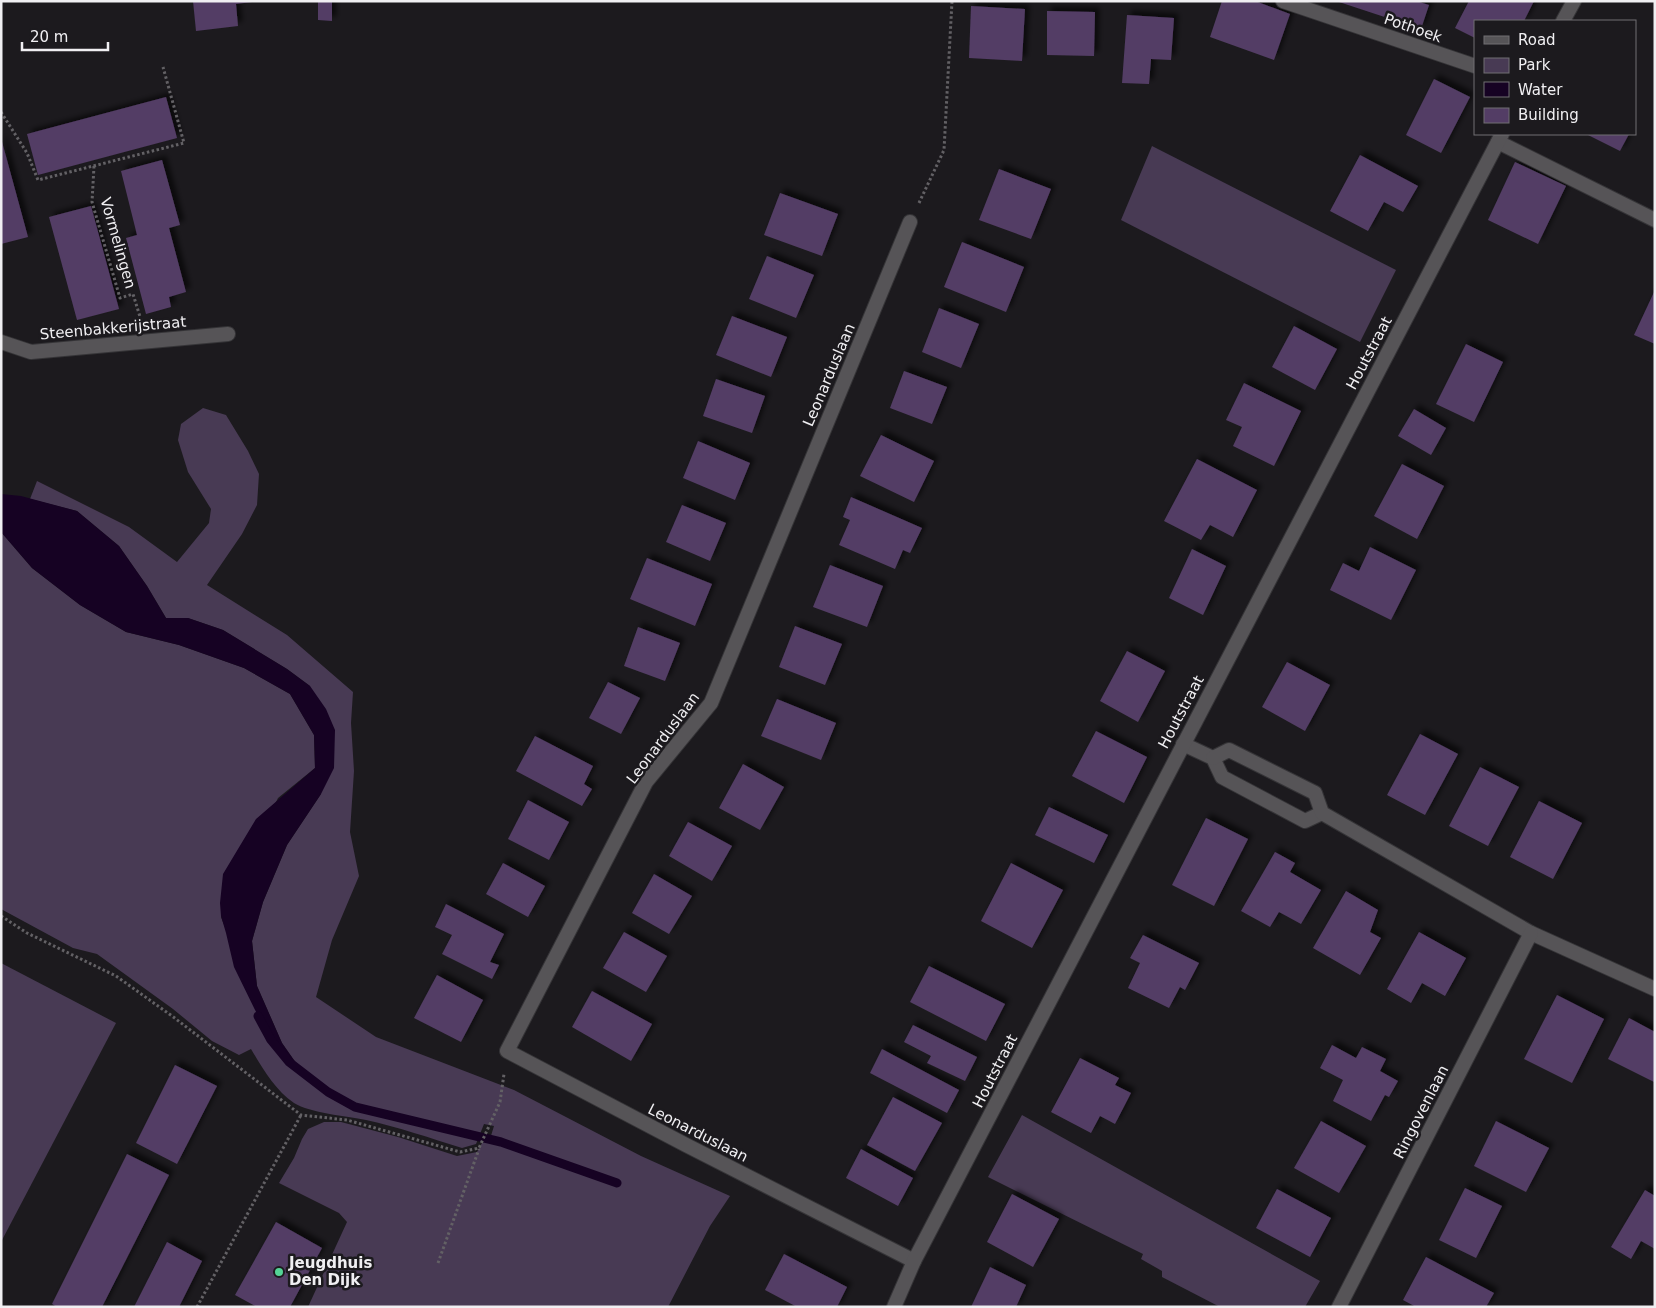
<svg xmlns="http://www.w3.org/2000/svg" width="1656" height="1308" viewBox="0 0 1656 1308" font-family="'DejaVu Sans',sans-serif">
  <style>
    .green { fill: #483a54 }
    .water { fill: #160223 }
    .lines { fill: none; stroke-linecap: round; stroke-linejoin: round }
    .stream { stroke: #160223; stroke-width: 9 }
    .building { fill: #533d65; filter: url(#shadow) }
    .minor-casing { stroke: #353437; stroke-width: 16 }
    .path { stroke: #636165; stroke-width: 3; stroke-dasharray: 2.5 2.5; stroke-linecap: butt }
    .minor { stroke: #565457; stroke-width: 14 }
    .poi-dot { fill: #54d396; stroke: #1c1a1e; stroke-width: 2 }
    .labels { text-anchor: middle; stroke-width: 5; stroke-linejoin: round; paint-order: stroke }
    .street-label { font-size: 15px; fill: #f0eff2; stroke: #1c1a1e }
    .poi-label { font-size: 15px; font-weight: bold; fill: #f0eff2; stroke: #1c1a1e; text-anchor: start }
  </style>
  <defs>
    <filter id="shadow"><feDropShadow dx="4.5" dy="-4.5" stdDeviation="2.5" flood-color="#0009"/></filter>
  </defs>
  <rect width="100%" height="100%" fill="#1c1a1e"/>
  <g class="green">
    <polygon points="1152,146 1396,270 1360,342 1121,220"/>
    <path d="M203 408 226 415 248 451 259 474 257 505 242 534 207 585 287 635 353 692 351 723 354 771 350 832 359 876 332 940 316 997 376 1037 514 1090 641 1156 730 1196 710 1226 668 1307H308L347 1222 339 1213 279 1183 294 1158 302 1139 308 1129 324 1122H341L398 1137 457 1156 477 1152 482 1143 490 1139 494 1126 484 1124 476 1144 462 1148C430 1138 398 1127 366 1120 346 1116 310 1113 294 1103 275 1090 263 1069 251 1049L239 1055 212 1041 173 1009 97 954 73 948 1 909V532L32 568 80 605 126 632 179 645 244 668 290 694 314 735 315 768 278 798 221 917 266 1033 289 1062 313 1080 296 1063 282 1043 257 986 252 941 263 902 287 845 321 794 310 686 287 669 223 630 188 618H166L147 586 119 546 77 511 30 499 37 481 129 527 177 562 209 523 211 509 188 472 178 440 181 424Z"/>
    <polygon points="1,963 116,1023 1,1242"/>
    <polygon points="1022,1115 1320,1281 1305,1307 1220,1307 1162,1277 1162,1271 1141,1259 1143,1254 988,1177"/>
  </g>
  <polygon class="water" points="1,494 21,496 77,511 119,546 147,586 166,618 188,618 223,630 287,669 310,686 326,709 335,730 334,768 321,794 287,845 263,902 252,941 257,986 282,1043 296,1063 316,1083 289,1062 266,1033 258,1016 234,967 226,933 221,916 220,903 223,874 256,819 315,768 314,735 290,694 244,668 179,645 126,632 80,605 32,568 1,532"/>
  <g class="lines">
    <polyline class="stream" points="258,1016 271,1040 289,1062 328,1092 355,1107 501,1142 617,1183"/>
  </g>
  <g class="building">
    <polygon points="193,1 252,1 252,2 236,4 238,26 196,31"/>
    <polygon points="318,1 332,1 332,21 318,20"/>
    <polygon points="1222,1 1255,1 1290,14 1274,60 1210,37"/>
    <polygon points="1336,1 1416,1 1429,5 1421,29"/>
    <polygon points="1469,1 1534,1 1524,21 1475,21 1475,38 1455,28"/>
    <polygon points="971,6 1025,9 1022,61 969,58"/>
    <polygon points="1047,11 1095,12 1094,56 1047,55"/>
    <polygon points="1127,15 1174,18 1171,60 1151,59 1149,84 1122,83"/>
    <polygon points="1434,79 1470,97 1441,153 1406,135"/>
    <polygon points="166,97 177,138 38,175 27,134"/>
    <polygon points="1586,134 1629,134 1620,151"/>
    <polygon points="1,138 28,237 1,244"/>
    <polygon points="1360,155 1418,186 1403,212 1384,202 1368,231 1330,211"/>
    <polygon points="162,160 180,225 169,228 186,292 169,297 171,307 146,314 126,238 137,235 121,171"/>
    <polygon points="1515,162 1566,186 1538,244 1488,220"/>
    <polygon points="999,169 1051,189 1031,239 979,220"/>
    <polygon points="780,193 838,214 822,256 764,235"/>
    <polygon points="91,206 119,309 77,320 49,217"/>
    <polygon points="962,242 1024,267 1006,312 944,287"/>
    <polygon points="767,256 814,275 796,318 749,299"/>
    <polygon points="1655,290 1655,344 1634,335"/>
    <polygon points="939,308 979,324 961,368 922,352"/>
    <polygon points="732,316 787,337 771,377 716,355"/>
    <polygon points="1294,326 1337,349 1315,390 1272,367"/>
    <polygon points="1466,344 1503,362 1474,422 1436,404"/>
    <polygon points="904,371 947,387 932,424 890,408"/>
    <polygon points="716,379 765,396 752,433 703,416"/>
    <polygon points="1244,383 1301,411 1274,466 1233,446 1242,427 1226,420"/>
    <polygon points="1414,409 1446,428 1431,455 1398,436"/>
    <polygon points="881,435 934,461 914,502 860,476"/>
    <polygon points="698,441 750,463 735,500 683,478"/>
    <polygon points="1197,459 1257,490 1233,537 1210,525 1201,540 1164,521"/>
    <polygon points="1402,464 1444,486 1417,539 1374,516"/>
    <polygon points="851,497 922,528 910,553 903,550 895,569 839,545 850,520 843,517"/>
    <polygon points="682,505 726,523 710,561 666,542"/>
    <polygon points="1370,547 1416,570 1391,620 1330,590 1343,563 1359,571"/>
    <polygon points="1192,549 1226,566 1203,615 1169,598"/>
    <polygon points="647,558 712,584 695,626 630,599"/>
    <polygon points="830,565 883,586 867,627 813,607"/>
    <polygon points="795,626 842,644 825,685 779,667"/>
    <polygon points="638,627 680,643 665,681 624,666"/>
    <polygon points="1127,651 1165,671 1138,722 1100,701"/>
    <polygon points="1287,662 1330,685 1305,731 1262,707"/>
    <polygon points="608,682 640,698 621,734 589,718"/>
    <polygon points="777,699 836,723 821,760 761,736"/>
    <polygon points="1096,731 1147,757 1124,803 1072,776"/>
    <polygon points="1420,734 1458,754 1425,815 1387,795"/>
    <polygon points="535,736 593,766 584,784 592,789 582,806 516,771"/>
    <polygon points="743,764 784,787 760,830 719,808"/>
    <polygon points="1480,767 1519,787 1488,846 1449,826"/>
    <polygon points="528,800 569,822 549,860 508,839"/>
    <polygon points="1539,801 1582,823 1553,879 1510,857"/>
    <polygon points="1049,807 1108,835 1094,863 1035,835"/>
    <polygon points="1206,818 1248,839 1214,906 1172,885"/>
    <polygon points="688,822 732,846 712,881 669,856"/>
    <polygon points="1275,852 1295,863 1290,872 1321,890 1301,924 1279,912 1270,927 1241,911"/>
    <polygon points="503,863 545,886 528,917 486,894"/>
    <polygon points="1011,863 1063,890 1032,948 981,921"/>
    <polygon points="654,874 692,896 669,934 632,913"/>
    <polygon points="1346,891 1378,910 1370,932 1381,938 1360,975 1313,948"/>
    <polygon points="446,904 504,934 490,962 499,965 492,979 442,954 452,935 435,927"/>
    <polygon points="624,932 667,956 646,992 603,968"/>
    <polygon points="1419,932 1466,958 1445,996 1422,983 1411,1003 1387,989"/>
    <polygon points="1143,935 1199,963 1185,990 1180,987 1169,1008 1128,988 1140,963 1130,958"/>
    <polygon points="929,966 1005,1004 986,1041 910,1002"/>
    <polygon points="437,975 483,1000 461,1042 414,1018"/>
    <polygon points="592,991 652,1024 631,1061 572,1027"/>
    <polygon points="1557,995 1604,1019 1572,1083 1524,1059"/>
    <polygon points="1629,1018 1655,1032 1654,1082 1608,1059"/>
    <polygon points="913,1025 977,1057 965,1081 927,1063 931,1056 904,1042"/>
    <polygon points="1332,1045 1356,1058 1362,1047 1386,1059 1380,1071 1398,1081 1389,1097 1385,1095 1371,1121 1333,1101 1343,1080 1320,1068"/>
    <polygon points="882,1049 959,1090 947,1113 870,1073"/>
    <polygon points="1080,1058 1119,1078 1115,1085 1131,1093 1115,1124 1100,1116 1091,1133 1051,1112"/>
    <polygon points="175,1065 217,1086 177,1164 136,1143"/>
    <polygon points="893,1097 942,1123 915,1171 867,1145"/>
    <polygon points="1321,1121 1366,1146 1339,1193 1294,1168"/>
    <polygon points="1496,1121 1549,1148 1526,1192 1474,1166"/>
    <polygon points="861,1149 913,1178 898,1206 846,1178"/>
    <polygon points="127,1154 169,1175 102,1307 57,1307 52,1304"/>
    <polygon points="1465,1188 1502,1206 1476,1258 1439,1240"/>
    <polygon points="1277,1189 1331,1218 1310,1257 1256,1228"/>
    <polygon points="1645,1190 1655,1196 1655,1249 1641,1241 1631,1259 1611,1247"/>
    <polygon points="1012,1194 1059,1219 1033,1267 987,1242"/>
    <polygon points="276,1222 322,1248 290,1307 257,1307 235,1295"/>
    <polygon points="167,1242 202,1261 179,1307 134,1307"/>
    <polygon points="784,1254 847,1287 837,1307 797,1307 765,1290"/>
    <polygon points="1426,1257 1494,1293 1486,1307 1416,1307 1403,1300"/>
    <polygon points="990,1267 1026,1285 1016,1307 971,1307"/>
  </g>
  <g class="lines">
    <defs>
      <g id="minor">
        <polyline points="1283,1 1475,66"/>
        <polyline points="1563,21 1574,1"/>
        <polyline points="1498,142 1655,220"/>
        <polyline points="910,222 711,703 646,782 507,1051 686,1145 914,1261"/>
        <polyline points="1,342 31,352 228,334"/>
        <polyline points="1183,744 1213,758 1222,777 1305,821 1322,813"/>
        <polyline points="1213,758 1229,750 1315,793 1322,813 1531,933 1655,989"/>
        <polyline points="894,1307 914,1261 1502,134"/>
        <polyline points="1339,1307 1531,933"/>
      </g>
    </defs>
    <use href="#minor" class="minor-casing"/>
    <g class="path">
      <polyline points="1,112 27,153 38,180 184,143 163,67"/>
      <polyline points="94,166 92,202 120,298 133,294 141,320"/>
      <polyline points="919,203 944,150 952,1"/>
      <polyline points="1,916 27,933 116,976 172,1016 301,1115 347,1120 460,1152 479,1148 500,1102 504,1074"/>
      <polyline points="438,1263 479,1149"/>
      <polyline points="197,1307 301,1115"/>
    </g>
    <use href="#minor" class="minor"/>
  </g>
  <circle class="poi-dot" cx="279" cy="1272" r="5"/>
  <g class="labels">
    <g class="street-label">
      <text transform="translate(1413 28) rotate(19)" y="5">Pothoek</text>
      <text transform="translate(118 243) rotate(74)" y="5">Vormelingen</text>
      <text transform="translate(113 328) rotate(-5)" y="5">Steenbakkerijstraat</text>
      <text transform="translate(1369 353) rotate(-62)" y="5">Houtstraat</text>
      <text transform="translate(829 375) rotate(-67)" y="5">Leonarduslaan</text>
      <text transform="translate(1181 712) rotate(-62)" y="5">Houtstraat</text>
      <text transform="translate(663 738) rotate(-53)" y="5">Leonarduslaan</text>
      <text transform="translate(995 1071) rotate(-63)" y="5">Houtstraat</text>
      <text transform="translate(1421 1112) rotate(-63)" y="5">Ringovenlaan</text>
      <text transform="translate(698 1133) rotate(27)" y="5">Leonarduslaan</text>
    </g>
    <g class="poi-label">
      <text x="289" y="1268">Jeugdhuis<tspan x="289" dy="17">Den Dijk</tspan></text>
    </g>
  </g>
  <rect width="1656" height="1308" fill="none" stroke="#f0eff2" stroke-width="5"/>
  <rect x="1474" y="20" width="162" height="115" fill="#1c1a1e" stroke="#716f73"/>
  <rect x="1484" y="36" width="25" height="8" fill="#565457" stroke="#716f73"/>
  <text x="1518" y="45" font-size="15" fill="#f0eff2">Road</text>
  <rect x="1484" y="58" width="25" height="15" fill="#483a54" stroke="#716f73"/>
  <text x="1518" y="70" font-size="15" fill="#f0eff2">Park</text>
  <rect x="1484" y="82" width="25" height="15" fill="#160223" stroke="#716f73"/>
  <text x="1518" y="95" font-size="15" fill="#f0eff2">Water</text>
  <rect x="1484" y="108" width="25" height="15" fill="#533d65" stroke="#716f73"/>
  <text x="1518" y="120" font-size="15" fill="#f0eff2">Building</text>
  <path d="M22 42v8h86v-8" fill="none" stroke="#f0eff2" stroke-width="2.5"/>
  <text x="30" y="42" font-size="15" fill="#f0eff2" stroke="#1c1a1e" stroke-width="4" paint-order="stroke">20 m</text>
</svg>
